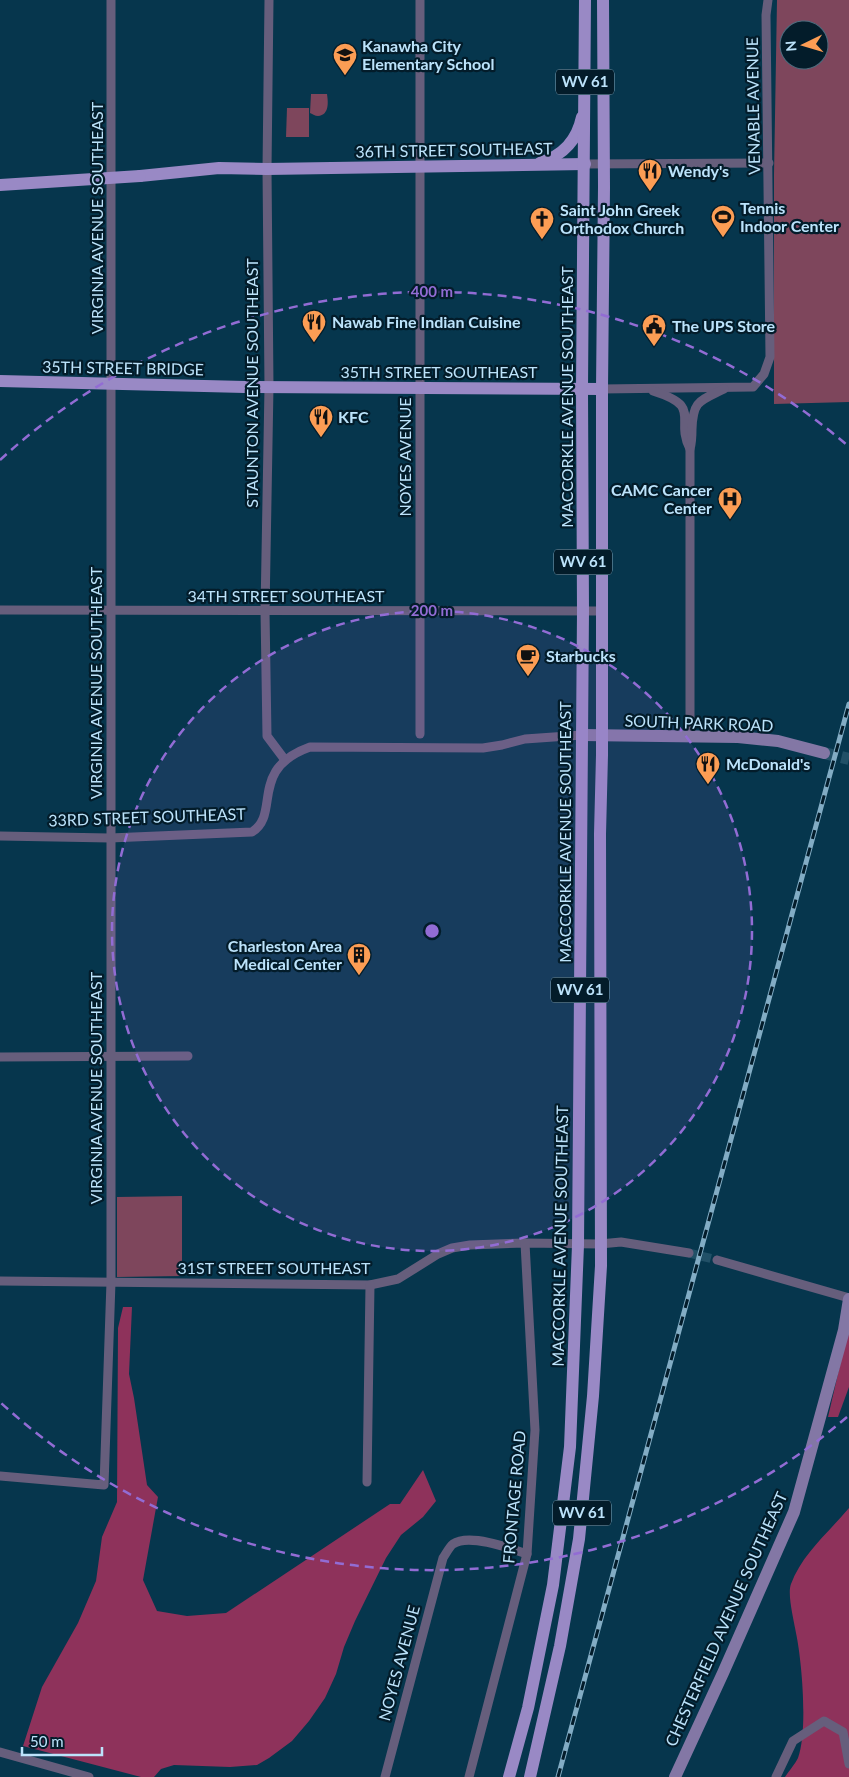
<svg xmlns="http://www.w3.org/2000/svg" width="849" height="1777" viewBox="0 0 849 1777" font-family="Lato,sans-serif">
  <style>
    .green { fill: #7e465c; fill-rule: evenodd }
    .forest { fill: #8e325b }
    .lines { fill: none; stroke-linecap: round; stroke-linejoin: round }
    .street-tunnel { stroke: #215067; stroke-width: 9; stroke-dasharray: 9 4.5; stroke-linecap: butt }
    .secondary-tunnel { stroke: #215067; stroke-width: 12; stroke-dasharray: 12 6; stroke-linecap: butt }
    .street { stroke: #665e7c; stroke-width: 9 }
    .secondary { stroke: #8377a5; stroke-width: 12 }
    .primary { stroke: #9989c5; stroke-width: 12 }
    .rail-casing { stroke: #82acc4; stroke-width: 5 }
    .rail { stroke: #031c2a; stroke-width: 3; stroke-dasharray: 9; stroke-linecap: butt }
    .primary-bridge { stroke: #9989c5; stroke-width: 12 }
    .ring { fill: none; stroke: #926cd4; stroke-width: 2.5; stroke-dasharray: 9 6 }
    .labels { text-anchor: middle; stroke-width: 4.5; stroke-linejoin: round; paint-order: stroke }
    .shield { fill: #031c2a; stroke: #84a7bc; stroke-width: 1 }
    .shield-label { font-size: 15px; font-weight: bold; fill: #bce3fb }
    .poi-label { font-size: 16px; font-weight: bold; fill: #bce3fb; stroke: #031c2a; text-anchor: start }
    .street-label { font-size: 16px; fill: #bce3fb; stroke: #031c2a }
    .centre { fill: #926cd4; stroke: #031c2a; stroke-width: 2.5 }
    .ring-label { font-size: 15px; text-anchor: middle; font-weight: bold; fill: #926cd4; stroke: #031c2a; stroke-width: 4.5; stroke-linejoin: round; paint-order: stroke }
  </style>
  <rect width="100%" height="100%" fill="#06364d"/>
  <g class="green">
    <path d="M777 0H849V402L774 404V174ZM789 30H819V60H789Z"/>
    <path d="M311 94H327C328 101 330 115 318 116 315 116 313 114 310 113Z"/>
    <polygon points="287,108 309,108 309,137 286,137"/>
    <polygon points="182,1196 182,1276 117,1277 117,1197"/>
  </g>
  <g class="forest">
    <polygon points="123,1307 132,1307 129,1374 134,1398 147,1485 158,1497 143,1580 157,1611 187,1616 226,1613 390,1504 400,1504 423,1470 436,1501 423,1517 401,1535 386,1558 355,1621 344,1647 336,1674 325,1698 309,1721 292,1741 269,1758 257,1765 230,1767 174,1765 161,1769 154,1777 141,1777 23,1746 42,1687 78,1623 96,1581 102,1537 117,1502 118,1328"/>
    <polygon points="849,1326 849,1387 838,1417 828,1417"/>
    <path d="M849 1508V1777H785C789 1771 795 1764 798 1758 808 1731 802 1661 796 1633 794 1621 787 1594 791 1584 802 1554 829 1532 849 1508Z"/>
  </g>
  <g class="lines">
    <polyline class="street-tunnel" points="689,1253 717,1260"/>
    <polyline class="secondary-tunnel" points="824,753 849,759"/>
    <g class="street">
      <polyline points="269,0 267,169 269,387 265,611 267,736 285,760"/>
      <polyline points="420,0 420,734"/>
      <polyline points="585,164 769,163"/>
      <polyline points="602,389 753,387 764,374 770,357 766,15 768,0"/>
      <path d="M653 391C704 407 674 418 690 449"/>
      <polyline points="0,610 602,611"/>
      <path d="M690 737V449C692 442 692 436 692 429 693 400 700 401 724 389"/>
      <path d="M0 836 110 838 252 832C281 814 248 769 310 747L483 748 502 745 525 739 582 735"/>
      <polyline points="0,1057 188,1056"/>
      <polyline points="717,1260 849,1298"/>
      <polyline points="0,1281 370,1285 398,1279 438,1254 452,1248 470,1245 525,1243 600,1244 621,1242 689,1253"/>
      <polyline points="0,1476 104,1485 111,1282 111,0"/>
      <polyline points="367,1482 370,1285"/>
      <polyline points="0,1752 89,1777"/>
      <path d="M385 1777 443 1558C446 1554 449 1547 453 1544 469 1533 510 1548 527 1554"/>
      <polyline points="469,1777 527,1554 535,1430 525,1243"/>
      <polyline points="776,1777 793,1741 824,1721 843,1732 849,1764"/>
    </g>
    <g class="secondary">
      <polyline points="582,735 738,737 778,741 824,753"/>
      <polyline points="675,1777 723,1673 794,1512 844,1330 849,1299"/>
    </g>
    <g class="primary">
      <path d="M540 163C563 155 577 141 582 117"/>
      <polyline points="140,176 219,168 267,169 585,164"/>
      <polyline points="245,387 602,389"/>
      <polyline points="509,1777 528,1708 553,1585 570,1447 578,1245 583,611 582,389 585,0"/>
      <polyline points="530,1777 560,1646 579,1539 593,1396 601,1266 600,834 602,755 602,389 604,187 603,0"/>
    </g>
    <defs>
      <polyline id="rail" points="558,1777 849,704"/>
    </defs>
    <use href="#rail" class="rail-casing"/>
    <use href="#rail" class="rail"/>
    <g class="primary-bridge">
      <polyline points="0,185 140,176"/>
      <polyline points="0,381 245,387"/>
    </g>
  </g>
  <circle cx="432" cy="931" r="320" fill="#926cd4" fill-opacity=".12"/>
  <g class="ring">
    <circle cx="432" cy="931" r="320"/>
    <path d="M847 1417A639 639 0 0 1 0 1402M0 460A639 639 0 0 1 847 445"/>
  </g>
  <defs>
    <symbol id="school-pin" viewBox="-11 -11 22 30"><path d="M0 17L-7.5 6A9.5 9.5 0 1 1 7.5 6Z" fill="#fc9d54" stroke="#031c2a"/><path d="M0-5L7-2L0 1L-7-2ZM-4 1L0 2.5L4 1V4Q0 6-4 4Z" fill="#111"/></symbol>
    <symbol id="restaurant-pin" viewBox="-11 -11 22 30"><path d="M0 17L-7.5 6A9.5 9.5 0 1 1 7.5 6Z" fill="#fc9d54" stroke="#031c2a"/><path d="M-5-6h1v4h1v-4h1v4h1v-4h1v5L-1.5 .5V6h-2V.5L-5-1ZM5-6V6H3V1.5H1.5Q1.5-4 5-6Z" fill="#111"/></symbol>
    <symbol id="stadium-pin" viewBox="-11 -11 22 30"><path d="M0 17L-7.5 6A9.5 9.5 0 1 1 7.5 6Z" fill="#fc9d54" stroke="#031c2a"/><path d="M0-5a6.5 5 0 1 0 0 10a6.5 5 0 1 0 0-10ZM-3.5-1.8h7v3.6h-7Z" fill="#111"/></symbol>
    <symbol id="church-pin" viewBox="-11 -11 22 30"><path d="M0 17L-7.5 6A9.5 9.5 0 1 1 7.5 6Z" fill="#fc9d54" stroke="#031c2a"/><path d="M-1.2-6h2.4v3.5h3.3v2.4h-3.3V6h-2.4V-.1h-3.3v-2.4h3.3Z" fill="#111"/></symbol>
    <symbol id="civic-pin" viewBox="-11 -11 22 30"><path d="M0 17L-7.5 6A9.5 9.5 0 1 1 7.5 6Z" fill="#fc9d54" stroke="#031c2a"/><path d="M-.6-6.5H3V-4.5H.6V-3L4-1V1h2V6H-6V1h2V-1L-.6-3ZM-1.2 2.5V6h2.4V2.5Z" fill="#111"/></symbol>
    <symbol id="hospital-pin" viewBox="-11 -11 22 30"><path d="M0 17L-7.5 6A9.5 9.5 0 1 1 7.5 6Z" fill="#fc9d54" stroke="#031c2a"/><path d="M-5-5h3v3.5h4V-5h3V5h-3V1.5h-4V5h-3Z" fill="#111"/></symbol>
    <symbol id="cafe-pin" viewBox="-11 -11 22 30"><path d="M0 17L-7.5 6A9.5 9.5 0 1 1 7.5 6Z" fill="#fc9d54" stroke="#031c2a"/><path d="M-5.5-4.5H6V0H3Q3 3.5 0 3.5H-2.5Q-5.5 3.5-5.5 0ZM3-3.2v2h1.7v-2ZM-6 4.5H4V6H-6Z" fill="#111"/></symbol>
    <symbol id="building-pin" viewBox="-11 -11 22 30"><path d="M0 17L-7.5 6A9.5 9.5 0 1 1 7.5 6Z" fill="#fc9d54" stroke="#031c2a"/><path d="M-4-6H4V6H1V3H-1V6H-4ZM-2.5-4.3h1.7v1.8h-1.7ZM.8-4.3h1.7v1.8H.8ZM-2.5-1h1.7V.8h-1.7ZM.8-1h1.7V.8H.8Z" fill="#111"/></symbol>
  </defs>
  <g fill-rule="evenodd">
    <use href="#school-pin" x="331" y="41" width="28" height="38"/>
    <use href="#restaurant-pin" x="636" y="157" width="28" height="38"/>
    <use href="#stadium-pin" x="709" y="203" width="28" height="38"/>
    <use href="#church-pin" x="528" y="205" width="28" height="38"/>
    <use href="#restaurant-pin" x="300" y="308" width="28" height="38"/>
    <use href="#civic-pin" x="640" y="312" width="28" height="38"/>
    <use href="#restaurant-pin" x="307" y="403" width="28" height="38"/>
    <use href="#hospital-pin" x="716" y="485" width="28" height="38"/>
    <use href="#cafe-pin" x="514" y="642" width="28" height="38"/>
    <use href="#restaurant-pin" x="694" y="750" width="28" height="38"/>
    <use href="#building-pin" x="345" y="941" width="28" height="38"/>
  </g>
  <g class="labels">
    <g class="shield">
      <rect x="556" y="69.5" width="58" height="25" rx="4"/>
      <rect x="554" y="549.5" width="58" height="25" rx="4"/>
      <rect x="551" y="977.5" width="58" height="25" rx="4"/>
      <rect x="553" y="1500.5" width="58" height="25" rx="4"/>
    </g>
    <g class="shield-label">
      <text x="585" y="87">WV 61</text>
      <text x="583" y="567">WV 61</text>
      <text x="580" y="995">WV 61</text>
      <text x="582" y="1518">WV 61</text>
    </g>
    <g class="poi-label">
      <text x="362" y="52">Kanawha City<tspan x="362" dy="18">Elementary School</tspan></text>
      <text x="668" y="177">Wendy's</text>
      <text x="740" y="214">Tennis<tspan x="740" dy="18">Indoor Center</tspan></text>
      <text x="560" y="216">Saint John Greek<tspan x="560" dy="18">Orthodox Church</tspan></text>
      <text x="332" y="328">Nawab Fine Indian Cuisine</text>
      <text x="672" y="332">The UPS Store</text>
      <text x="338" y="423">KFC</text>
      <text x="712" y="496" text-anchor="end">CAMC Cancer<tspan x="712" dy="18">Center</tspan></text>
      <text x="546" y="662">Starbucks</text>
      <text x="726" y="770">McDonald's</text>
      <text x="342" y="952" text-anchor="end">Charleston Area<tspan x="342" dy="18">Medical Center</tspan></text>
    </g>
    <g class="street-label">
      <text transform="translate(753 106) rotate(-91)" y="6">VENABLE AVENUE</text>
      <text transform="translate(454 150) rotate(-1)" y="6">36TH STREET SOUTHEAST</text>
      <text transform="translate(97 218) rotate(-90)" y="6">VIRGINIA AVENUE SOUTHEAST</text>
      <text transform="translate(123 368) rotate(1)" y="6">35TH STREET BRIDGE</text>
      <text x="439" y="378">35TH STREET SOUTHEAST</text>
      <text transform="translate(252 383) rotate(-90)" y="6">STAUNTON AVENUE SOUTHEAST</text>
      <text transform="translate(567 397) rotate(-90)" y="6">MACCORKLE AVENUE SOUTHEAST</text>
      <text transform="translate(405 457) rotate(-90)" y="6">NOYES AVENUE</text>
      <text x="286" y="602">34TH STREET SOUTHEAST</text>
      <text transform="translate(96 683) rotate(-90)" y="6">VIRGINIA AVENUE SOUTHEAST</text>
      <text transform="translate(699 723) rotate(2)" y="6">SOUTH PARK ROAD</text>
      <text transform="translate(147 817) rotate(-2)" y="6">33RD STREET SOUTHEAST</text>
      <text transform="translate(565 832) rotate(-90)" y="6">MACCORKLE AVENUE SOUTHEAST</text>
      <text transform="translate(96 1088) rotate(-90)" y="6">VIRGINIA AVENUE SOUTHEAST</text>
      <text transform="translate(560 1236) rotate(-89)" y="6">MACCORKLE AVENUE SOUTHEAST</text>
      <text x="274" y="1274">31ST STREET SOUTHEAST</text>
      <text transform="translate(514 1497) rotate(-85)" y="6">FRONTAGE ROAD</text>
      <text transform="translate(726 1619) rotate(-66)" y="6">CHESTERFIELD AVENUE SOUTHEAST</text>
      <text transform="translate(399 1663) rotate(-75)" y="6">NOYES AVENUE</text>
    </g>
  </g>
  <circle cx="432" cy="931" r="8" class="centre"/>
  <g class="ring-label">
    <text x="432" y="297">400 m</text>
    <text x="432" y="616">200 m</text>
  </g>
  <g transform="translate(804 45) rotate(265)"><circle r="24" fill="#031c2a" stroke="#4d6c7e"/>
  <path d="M0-4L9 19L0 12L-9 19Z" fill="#fc9d54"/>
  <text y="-8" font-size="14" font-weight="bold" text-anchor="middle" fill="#bce3fb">N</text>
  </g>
  <path d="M22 1747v8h80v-8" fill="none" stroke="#bce3fb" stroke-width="2.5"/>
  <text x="30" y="1747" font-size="15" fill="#bce3fb" stroke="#031c2a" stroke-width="4" paint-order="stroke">50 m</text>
</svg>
